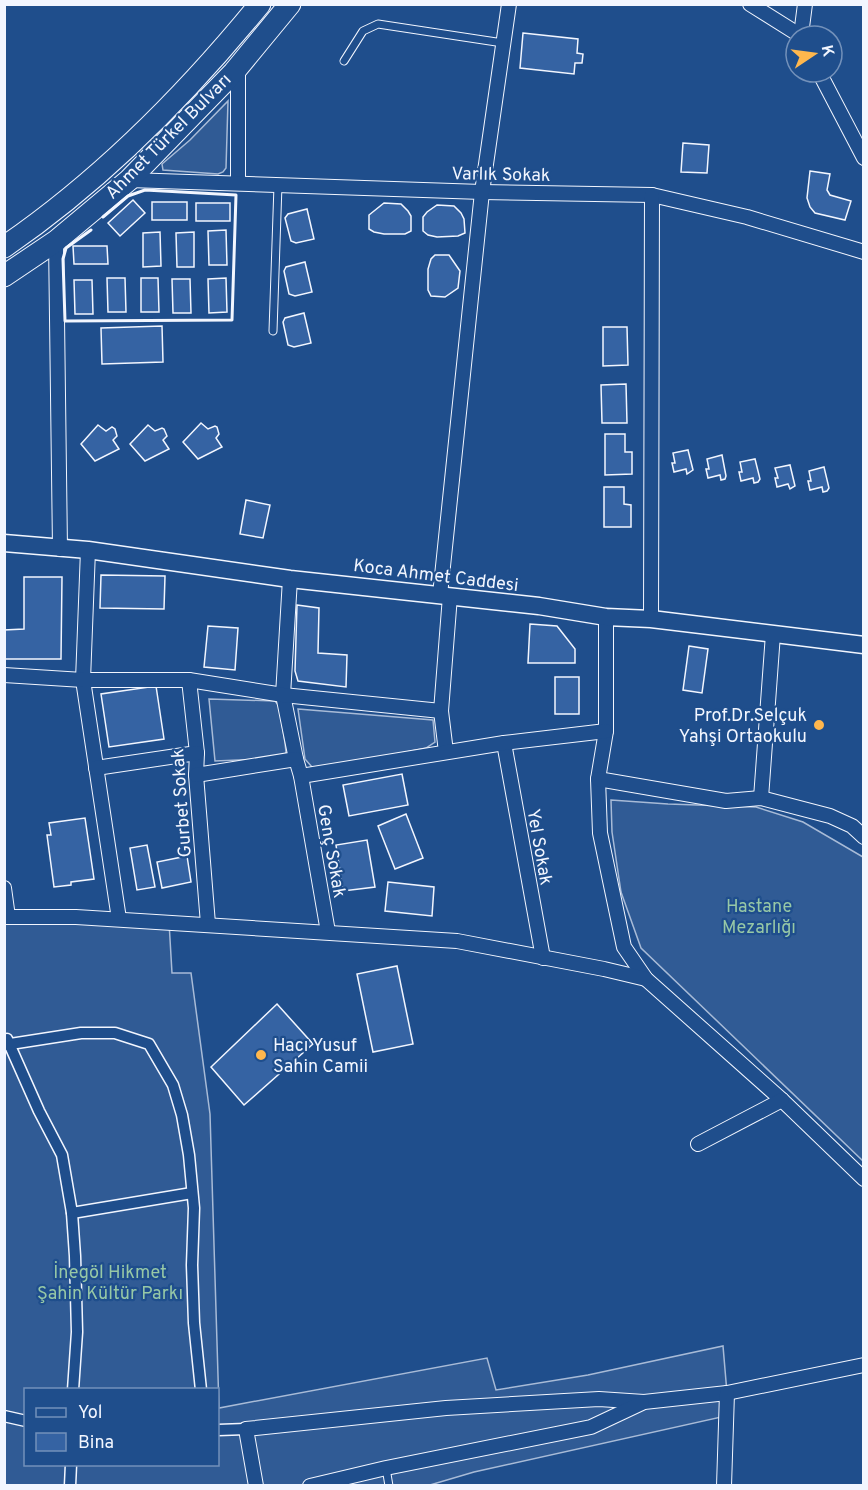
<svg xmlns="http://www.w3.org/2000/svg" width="868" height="1490" viewBox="0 0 868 1490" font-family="Overpass,sans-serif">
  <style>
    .built { fill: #305b95; stroke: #a8bbd7; stroke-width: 1.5; fill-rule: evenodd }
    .building { fill: #3563a3; stroke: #f2f6ff; stroke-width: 1.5 }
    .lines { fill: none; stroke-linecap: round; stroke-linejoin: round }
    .service-casing { stroke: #f2f6ff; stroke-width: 9 }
    .pedestrian-casing { stroke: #f2f6ff; stroke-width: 13 }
    .minor-casing { stroke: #f2f6ff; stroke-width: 16 }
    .tertiary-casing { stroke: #f2f6ff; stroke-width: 19 }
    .primary-casing { stroke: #f2f6ff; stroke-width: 23 }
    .service { stroke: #1f4e8c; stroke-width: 7 }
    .pedestrian { stroke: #1f4e8c; stroke-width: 10 }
    .minor { stroke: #1f4e8c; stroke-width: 14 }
    .tertiary { stroke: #1f4e8c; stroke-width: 16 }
    .primary { stroke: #1f4e8c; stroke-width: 21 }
    .wall { stroke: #f2f6ff; stroke-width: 3 }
    .poi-dot { fill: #ffb74d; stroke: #1f4e8c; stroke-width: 2 }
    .labels { text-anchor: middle; stroke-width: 4.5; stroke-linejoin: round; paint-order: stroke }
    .street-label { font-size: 18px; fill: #f2f6ff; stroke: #1f4e8c }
    .poi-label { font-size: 18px; fill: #f2f6ff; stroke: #1f4e8c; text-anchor: end }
    .park-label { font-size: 18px; fill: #97c8a6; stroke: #1f4e8c }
  </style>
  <rect width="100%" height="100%" fill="#1f4e8c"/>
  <g class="built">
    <polygon points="228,101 226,168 223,172 218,174 163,170 162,164 190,140"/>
    <polygon points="209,699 275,701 279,706 285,743 286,752 283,758 215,761"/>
    <polygon points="298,709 433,720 435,742 426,748 321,769 312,767 305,759"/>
    <polygon points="611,800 668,804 756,807 803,822 863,857 863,1161 641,948 621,892 612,832"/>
    <path d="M4 917 169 922 172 973H191L210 1114 219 1408 487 1358 496 1390 588 1375 723 1346 727 1393 726 1416 474 1472 430 1485H5ZM26 1390H218V1464H26Z"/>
  </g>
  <g class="building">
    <polygon points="523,33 578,39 577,53 583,54 582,63 575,63 574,74 520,68"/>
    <polygon points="683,143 709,145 707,173 681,172"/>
    <polygon points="810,171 830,174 827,190 830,195 851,201 845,220 815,213 810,207 807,198"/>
    <polygon points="133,200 145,213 120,236 108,223"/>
    <rect x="152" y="202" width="35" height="18"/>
    <rect x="196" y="203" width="34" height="18"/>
    <polygon points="384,203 401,204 408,211 411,216 411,231 405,234 384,234 374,232 369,229 369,215"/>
    <polygon points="437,205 454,206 461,213 464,219 465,233 458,236 437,237 428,235 423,231 423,217 427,212"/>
    <polygon points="307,209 314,239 296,243 291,241 285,218 288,214"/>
    <polygon points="226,230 227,265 209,265 208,231"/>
    <polygon points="160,232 161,266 143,267 143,233"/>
    <polygon points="194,232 194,267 177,267 176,233"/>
    <polygon points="73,246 107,246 108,264 74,264"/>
    <polygon points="435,255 449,255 460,271 458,288 445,297 431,296 428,290 428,269 431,259"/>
    <polygon points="305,262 312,292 295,296 289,294 284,271 286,267"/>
    <polygon points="107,278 125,278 126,312 108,312"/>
    <polygon points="141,278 158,278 159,312 141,312"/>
    <polygon points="226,278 227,312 209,313 208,279"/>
    <polygon points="172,279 190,279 191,313 173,313"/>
    <polygon points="74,280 92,280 93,314 75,314"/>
    <polygon points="304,313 311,343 294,347 288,345 283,322 285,318"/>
    <polygon points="162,326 163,362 102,364 101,328"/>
    <polygon points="603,327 627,327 628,365 603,366"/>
    <polygon points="626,384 627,423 602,423 601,385"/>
    <polygon points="201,423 208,429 215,426 217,427 219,434 216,438 222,447 198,459 183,442"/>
    <polygon points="98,425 106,431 112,427 115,429 117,436 113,440 119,449 95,461 81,444"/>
    <polygon points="148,425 155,431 162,428 164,429 167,436 163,440 169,449 145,461 130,444"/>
    <polygon points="605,434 625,434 625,452 632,452 632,474 605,475"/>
    <polygon points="688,450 693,470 687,474 686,469 674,472 672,463 675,463 673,453"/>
    <polygon points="722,455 726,476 725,479 721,480 720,475 708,478 706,469 709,469 707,459"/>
    <polygon points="755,459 760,479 758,482 754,483 753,478 741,481 739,472 742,472 740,462"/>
    <polygon points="790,465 795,486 790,489 788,484 777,487 775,478 778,478 775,468"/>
    <polygon points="824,467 829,488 827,491 823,492 822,487 810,490 808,481 811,481 809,471"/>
    <polygon points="604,487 624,487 624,504 631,505 631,527 604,527"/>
    <polygon points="246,500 270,505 263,538 240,534"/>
    <polygon points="101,575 165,576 164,609 100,608"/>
    <polygon points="24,577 62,577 61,659 4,659 4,630 24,629"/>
    <polygon points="297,605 319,608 318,653 347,655 346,687 298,681 295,671"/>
    <polygon points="530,624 557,626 575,649 575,663 528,663"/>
    <polygon points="208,626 238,628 235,670 204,667"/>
    <polygon points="689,646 708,649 702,693 683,690"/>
    <rect x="555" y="677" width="24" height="37"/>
    <polygon points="156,686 164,739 109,747 101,694"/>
    <polygon points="402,774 408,805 349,816 343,785"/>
    <polygon points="406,814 423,858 395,869 378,826"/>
    <polygon points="85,818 94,879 71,882 71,885 54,887 47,835 51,835 49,823"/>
    <polygon points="367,840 375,887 343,891 336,845"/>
    <polygon points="147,845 155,887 137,890 130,848"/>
    <polygon points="187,856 191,882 162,888 157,862"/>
    <polygon points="388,882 434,887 432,916 385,911"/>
    <polygon points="397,966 413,1044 373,1052 357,974"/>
    <polygon points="277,1004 313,1044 244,1105 211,1067"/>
  </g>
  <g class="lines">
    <defs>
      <g id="service">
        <polyline points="344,61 363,31 378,24 503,43"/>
        <polyline points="273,331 278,185"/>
        <polyline points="386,1468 389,1486"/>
      </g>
      <g id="pedestrian">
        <polyline points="7,1039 39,1111 62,1155 72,1213 75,1256 77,1332 73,1390"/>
        <polyline points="4,1045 81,1033 115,1033 149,1044 173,1085 182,1115 189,1155 194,1208 192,1265 194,1323 201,1390"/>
        <polyline points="72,1213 192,1193"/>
        <polyline points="4,1416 26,1421"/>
        <polyline points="218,1430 246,1429"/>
        <polyline points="70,1486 71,1464"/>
      </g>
      <g id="minor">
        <polyline points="750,4 801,36"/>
        <polyline points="801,35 805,4"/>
        <polyline points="238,67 238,183"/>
        <polyline points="819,72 864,158"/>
        <polyline points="129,180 482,192 652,195 747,217 864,252"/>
        <polyline points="56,241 60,549"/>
        <polyline points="88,550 83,680 119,919"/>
        <polyline points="290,579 283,695 296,759 301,776 328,932"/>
        <polyline points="440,595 482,192 509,4"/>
        <polyline points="606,617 606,731 598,779 600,833 624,947 646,979 782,1100 864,1179"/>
        <polyline points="651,619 652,195"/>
        <polyline points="4,675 83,680 189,680 283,695 441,711"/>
        <polyline points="189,680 197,753 196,775 208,924"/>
        <polyline points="504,743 543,958"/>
        <polyline points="446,752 441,711 450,596"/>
        <polyline points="96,768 197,753"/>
        <polyline points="196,775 296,759"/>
        <polyline points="301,776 504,743 606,731"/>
        <polyline points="598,779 726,801 761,798 830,816 852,826 864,837"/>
        <polyline points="761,798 773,634"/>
        <polyline points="4,888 8,917"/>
        <polyline points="4,917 76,917 457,941 604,969 646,979"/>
        <polyline points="698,1144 782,1100"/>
        <polyline points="256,1486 246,1429 446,1408 599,1399 644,1402 727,1393 864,1365"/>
        <polyline points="310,1486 386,1468 591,1427 642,1403"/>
        <polyline points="724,1486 727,1393"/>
      </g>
      <polyline id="tertiary" points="4,543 88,550 290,579 539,606 606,617 651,619 864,645"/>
      <g id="primary">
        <path d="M4 247C102 180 185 96 260 4"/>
        <polyline points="4,276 56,241 129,180 234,72 290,4"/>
      </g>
    </defs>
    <use href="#service" class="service-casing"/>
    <use href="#pedestrian" class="pedestrian-casing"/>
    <use href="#minor" class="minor-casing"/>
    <use href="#tertiary" class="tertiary-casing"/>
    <use href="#primary" class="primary-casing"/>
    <use href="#service" class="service"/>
    <use href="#pedestrian" class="pedestrian"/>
    <use href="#minor" class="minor"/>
    <use href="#tertiary" class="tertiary"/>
    <use href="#primary" class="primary"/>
    <polyline class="wall" points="91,230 66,248 63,259 65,321 232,320 236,195 145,190 128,196 103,217"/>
  </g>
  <g class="poi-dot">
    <circle cx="819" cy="725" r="6"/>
    <circle cx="261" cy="1055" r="6"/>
  </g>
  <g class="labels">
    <g class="street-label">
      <text transform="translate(168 136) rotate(-45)" y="6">Ahmet Türkel Bulvarı</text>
      <text transform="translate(501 174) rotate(1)" y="6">Varlık Sokak</text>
      <text transform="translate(436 575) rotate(7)" y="6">Koca Ahmet Caddesi</text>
      <text transform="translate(181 803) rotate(-94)" y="6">Gurbet Sokak</text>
      <text transform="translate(540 847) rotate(80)" y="6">Yel Sokak</text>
      <text transform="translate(332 851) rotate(80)" y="6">Genç Sokak</text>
    </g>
    <g class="poi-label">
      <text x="807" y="721">Prof.Dr.Selçuk<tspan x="807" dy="21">Yahşi Ortaokulu</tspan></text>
      <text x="273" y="1051" text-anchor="start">Hacı Yusuf<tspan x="273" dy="21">Sahin Camii</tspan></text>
    </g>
    <g class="park-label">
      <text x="759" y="912">Hastane<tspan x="759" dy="21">Mezarlığı</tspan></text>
      <text x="110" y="1278">İnegöl Hikmet<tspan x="110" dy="21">Şahin Kültür Parkı</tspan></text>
    </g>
  </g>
  <rect width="868" height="1490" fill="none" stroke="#f2f6ff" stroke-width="12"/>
  <rect x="24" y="1388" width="195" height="78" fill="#1f4e8c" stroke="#7391ba" stroke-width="1.5"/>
  <rect x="36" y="1408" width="30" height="9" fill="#1f4e8c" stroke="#7391ba" stroke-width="1.5"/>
  <text x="78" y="1418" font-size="18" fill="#f2f6ff">Yol</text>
  <rect x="36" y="1433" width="30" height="18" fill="#3563a3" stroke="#7391ba" stroke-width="1.5"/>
  <text x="78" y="1448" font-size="18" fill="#f2f6ff">Bina</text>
  <g transform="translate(814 54) rotate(77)"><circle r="28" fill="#1f4e8c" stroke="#7391ba" stroke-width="1.5"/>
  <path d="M0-4.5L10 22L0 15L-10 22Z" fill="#ffb74d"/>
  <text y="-9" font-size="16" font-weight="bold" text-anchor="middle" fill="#f2f6ff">K</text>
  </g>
</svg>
